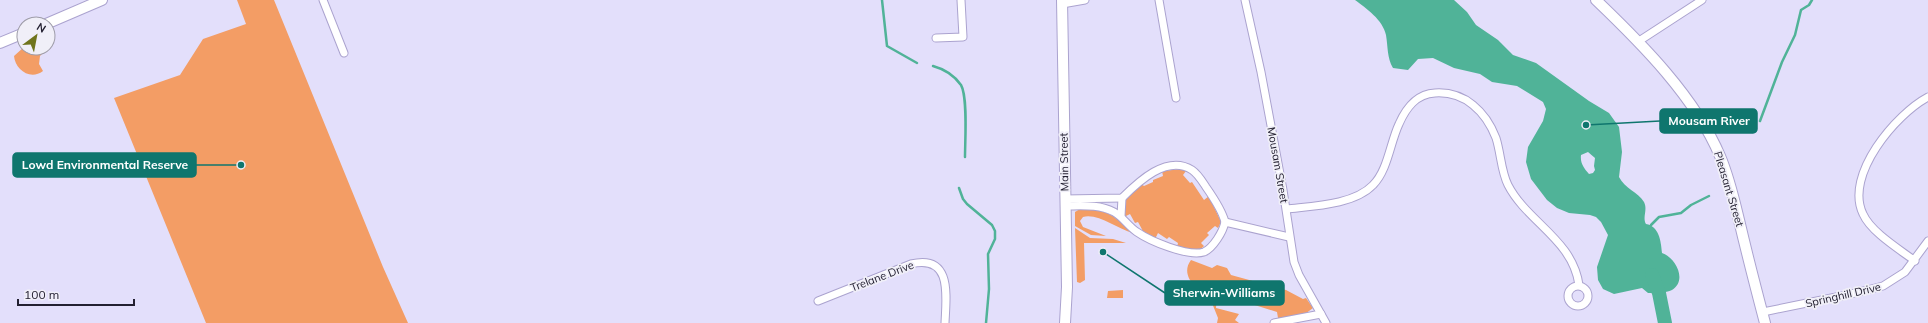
<svg xmlns="http://www.w3.org/2000/svg" width="1928" height="323" viewBox="0 0 1928 323" font-family="Mulish,sans-serif">
  <style>
    .green { fill: #f39d65 }
    .water { fill: #50b398; fill-rule: evenodd }
    .lines { fill: none; stroke-linecap: round; stroke-linejoin: round }
    .stream { stroke: #50b398; stroke-width: 2.5 }
    .river { stroke: #50b398; stroke-width: 14 }
    .street-casing { stroke: #aba3cf; stroke-width: 9 }
    .secondary-casing { stroke: #aba3cf; stroke-width: 12 }
    .street { stroke: #fff; stroke-width: 7 }
    .secondary { stroke: #fff; stroke-width: 10 }
    .labels { text-anchor: middle; stroke-width: 3.5; stroke-linejoin: round; paint-order: stroke }
    .street-label { font-size: 11px; fill: #232031; stroke: #f0eff8 }
    .leader { fill: none; stroke: #0f766e; stroke-width: 1.5 }
    .callout-dot { fill: #0f766e; stroke: #f0eff8; stroke-width: 1.5 }
    .callout { fill: #0f766e; stroke: #0f766e; stroke-width: 1.5 }
    .callout-label { font-size: 12px; text-anchor: middle; font-weight: bold; fill: #fff }
  </style>
  <rect width="100%" height="100%" fill="#e3dffb"/>
  <g class="green">
    <polygon points="237,0 274,0 383,267 408,323 206,323 114,98 180,75 203,39 246,24"/>
    <path d="M24 47 43 48 44 52 40 56 39 64 43 71C30 81 15 69 14 56Z"/>
    <path d="M1182 169 1186 171 1183 175 1190 183 1192 182 1204 200 1209 196 1221 222 1218 228 1215 226 1207 233 1209 235 1201 243 1204 246C1198 254 1186 249 1177 247L1178 243 1169 237 1167 239 1158 233 1155 239 1144 233 1138 222 1135 223 1130 214 1124 217V202L1141 184 1144 186 1153 182V180L1163 176 1162 171Z"/>
    <path d="M1080 209C1105 208 1116 216 1133 233 1117 229 1098 213 1083 217L1080 221 1083 227 1106 236 1091 235 1075 226V212Z"/>
    <polygon points="1075,228 1090,238 1113,239 1126,243 1084,243 1085,280 1080,283 1077,282"/>
    <path d="M1191 260 1212 268 1217 265 1227 268 1231 275 1286 290 1303 299 1306 298 1313 308 1305 314 1280 318H1278L1277 312 1217 293 1216 308 1239 314 1235 320 1239 323H1217L1218 318 1210 298C1198 291 1179 276 1191 260Z"/>
    <polygon points="1123,290 1123,298 1107,298 1108,291"/>
  </g>
  <path class="water" d="M1355 0H1454L1467 12 1476 25 1498 40 1513 55 1536 63 1589 101 1609 113 1619 127 1622 152 1619 177C1625 189 1638 192 1644 202 1648 210 1642 217 1646 224 1659 226 1661 241 1662 253 1675 257 1688 280 1672 290 1666 293 1655 293 1648 293L1642 288 1614 294 1603 289 1598 280 1597 267 1608 235 1601 222 1596 217 1590 215 1569 213 1557 208 1547 200 1531 179 1526 162 1528 147 1543 121 1546 109 1543 102 1517 86 1492 82 1480 74 1454 68 1433 58 1418 59 1408 70 1393 68C1387 58 1388 47 1386 35 1383 20 1366 8 1355 0ZM1588 152 1595 158 1594 166 1595 170 1593 173 1589 174C1584 168 1580 163 1581 155Z"/>
  <g class="lines">
    <g class="stream">
      <polyline points="882,0 887,46 917,63"/>
      <path d="M933 66C944 69 954 75 961 85 968 97 965 141 965 157"/>
      <polyline points="1760,121 1782,62 1795,35 1801,10 1809,5 1812,0"/>
      <polyline points="959,188 963,199 967,204 992,225 995,231 995,239 988,254 989,289 986,323"/>
      <polyline points="1651,225 1659,217 1681,213 1691,205 1709,196"/>
    </g>
    <polyline class="river" points="1652,275 1659,293 1665,323"/>
    <defs>
      <g id="street">
        <polyline points="323,0 344,53"/>
        <polyline points="1159,0 1176,98"/>
        <polyline points="1245,0 1261,72 1283,190 1294,262 1299,275 1326,323"/>
        <polyline points="1062,4 1085,0"/>
        <polyline points="936,38 963,37 961,0"/>
        <polyline points="1639,41 1702,0"/>
        <path d="M1065 199 1122 198C1138 182 1167 154 1192 170 1198 174 1202 181 1206 187 1213 197 1222 210 1225 222 1223 232 1213 248 1204 252 1188 257 1150 241 1137 232 1128 226 1123 217 1114 212 1099 204 1081 206 1065 206"/>
        <path d="M1287 209C1312 206 1354 205 1373 185 1388 170 1390 143 1399 124 1406 108 1416 94 1435 93 1465 91 1486 112 1496 138 1501 154 1501 171 1508 185 1527 222 1573 240 1579 285"/>
        <polyline points="1121,216 1122,198"/>
        <polyline points="1225,222 1289,237"/>
        <path d="M1915 261C1899 249 1871 232 1863 214 1844 175 1896 114 1928 97"/>
        <circle cx="1578" cy="296" r="10"/>
        <path d="M818 301 911 264C953 254 946 297 945 323"/>
        <polyline points="1763,312 1851,294 1883,286 1905,272 1928,241"/>
        <polyline points="1274,323 1321,314"/>
      </g>
      <g id="secondary">
        <polyline points="1062,0 1067,287 1065,323"/>
        <path d="M1596 0C1642 44 1695 97 1720 156 1729 177 1734 199 1739 220 1747 254 1756 289 1765 323"/>
        <polyline points="46,24 102,0"/>
        <polyline points="0,43 24,33"/>
      </g>
    </defs>
    <use href="#street" class="street-casing"/>
    <use href="#secondary" class="secondary-casing"/>
    <use href="#street" class="street"/>
    <use href="#secondary" class="secondary"/>
  </g>
  <g class="labels">
    <g class="street-label">
      <text transform="translate(1064 162) rotate(-91)" y="4">Main Street</text>
      <text transform="translate(1278 165) rotate(80)" y="4">Mousam Street</text>
      <text transform="translate(1729 189) rotate(73)" y="4">Pleasant Street</text>
      <text transform="translate(882 276) rotate(-21)" y="4">Trelane Drive</text>
      <text transform="translate(1843 295) rotate(-13)" y="4">Springhill Drive</text>
    </g>
  </g>
  <path class="leader" d="M1586 125L1660 121M241 165L196 165M1103 252L1165 293"/>
  <g class="callout-dot">
    <circle cx="1586" cy="125" r="4"/>
    <circle cx="241" cy="165" r="4"/>
    <circle cx="1103" cy="252" r="4"/>
  </g>
  <g class="callout">
    <rect x="1660" y="109" width="97" height="24" rx="4"/>
    <rect x="13" y="153" width="183" height="24" rx="4"/>
    <rect x="1165" y="281" width="119" height="24" rx="4"/>
  </g>
  <g class="callout-label">
    <text x="1709" y="125">Mousam River</text>
    <text x="105" y="169">Lowd Environmental Reserve</text>
    <text x="1224" y="297">Sherwin-Williams</text>
  </g>
  <g transform="translate(36 36) rotate(32)"><circle r="19" fill="#f0eff8" stroke="#9e9ca8"/>
  <path d="M0-3L7 15L0 10L-7 15Z" fill="#6f741c"/>
  <text y="-6" font-size="11" font-weight="bold" text-anchor="middle" fill="#232031">N</text>
  </g>
  <path d="M18 299v6h116v-6" fill="none" stroke="#232031" stroke-width="2"/>
  <text x="24" y="299" font-size="12" fill="#232031" stroke="#f0eff8" stroke-width="3" paint-order="stroke">100 m</text>
</svg>
